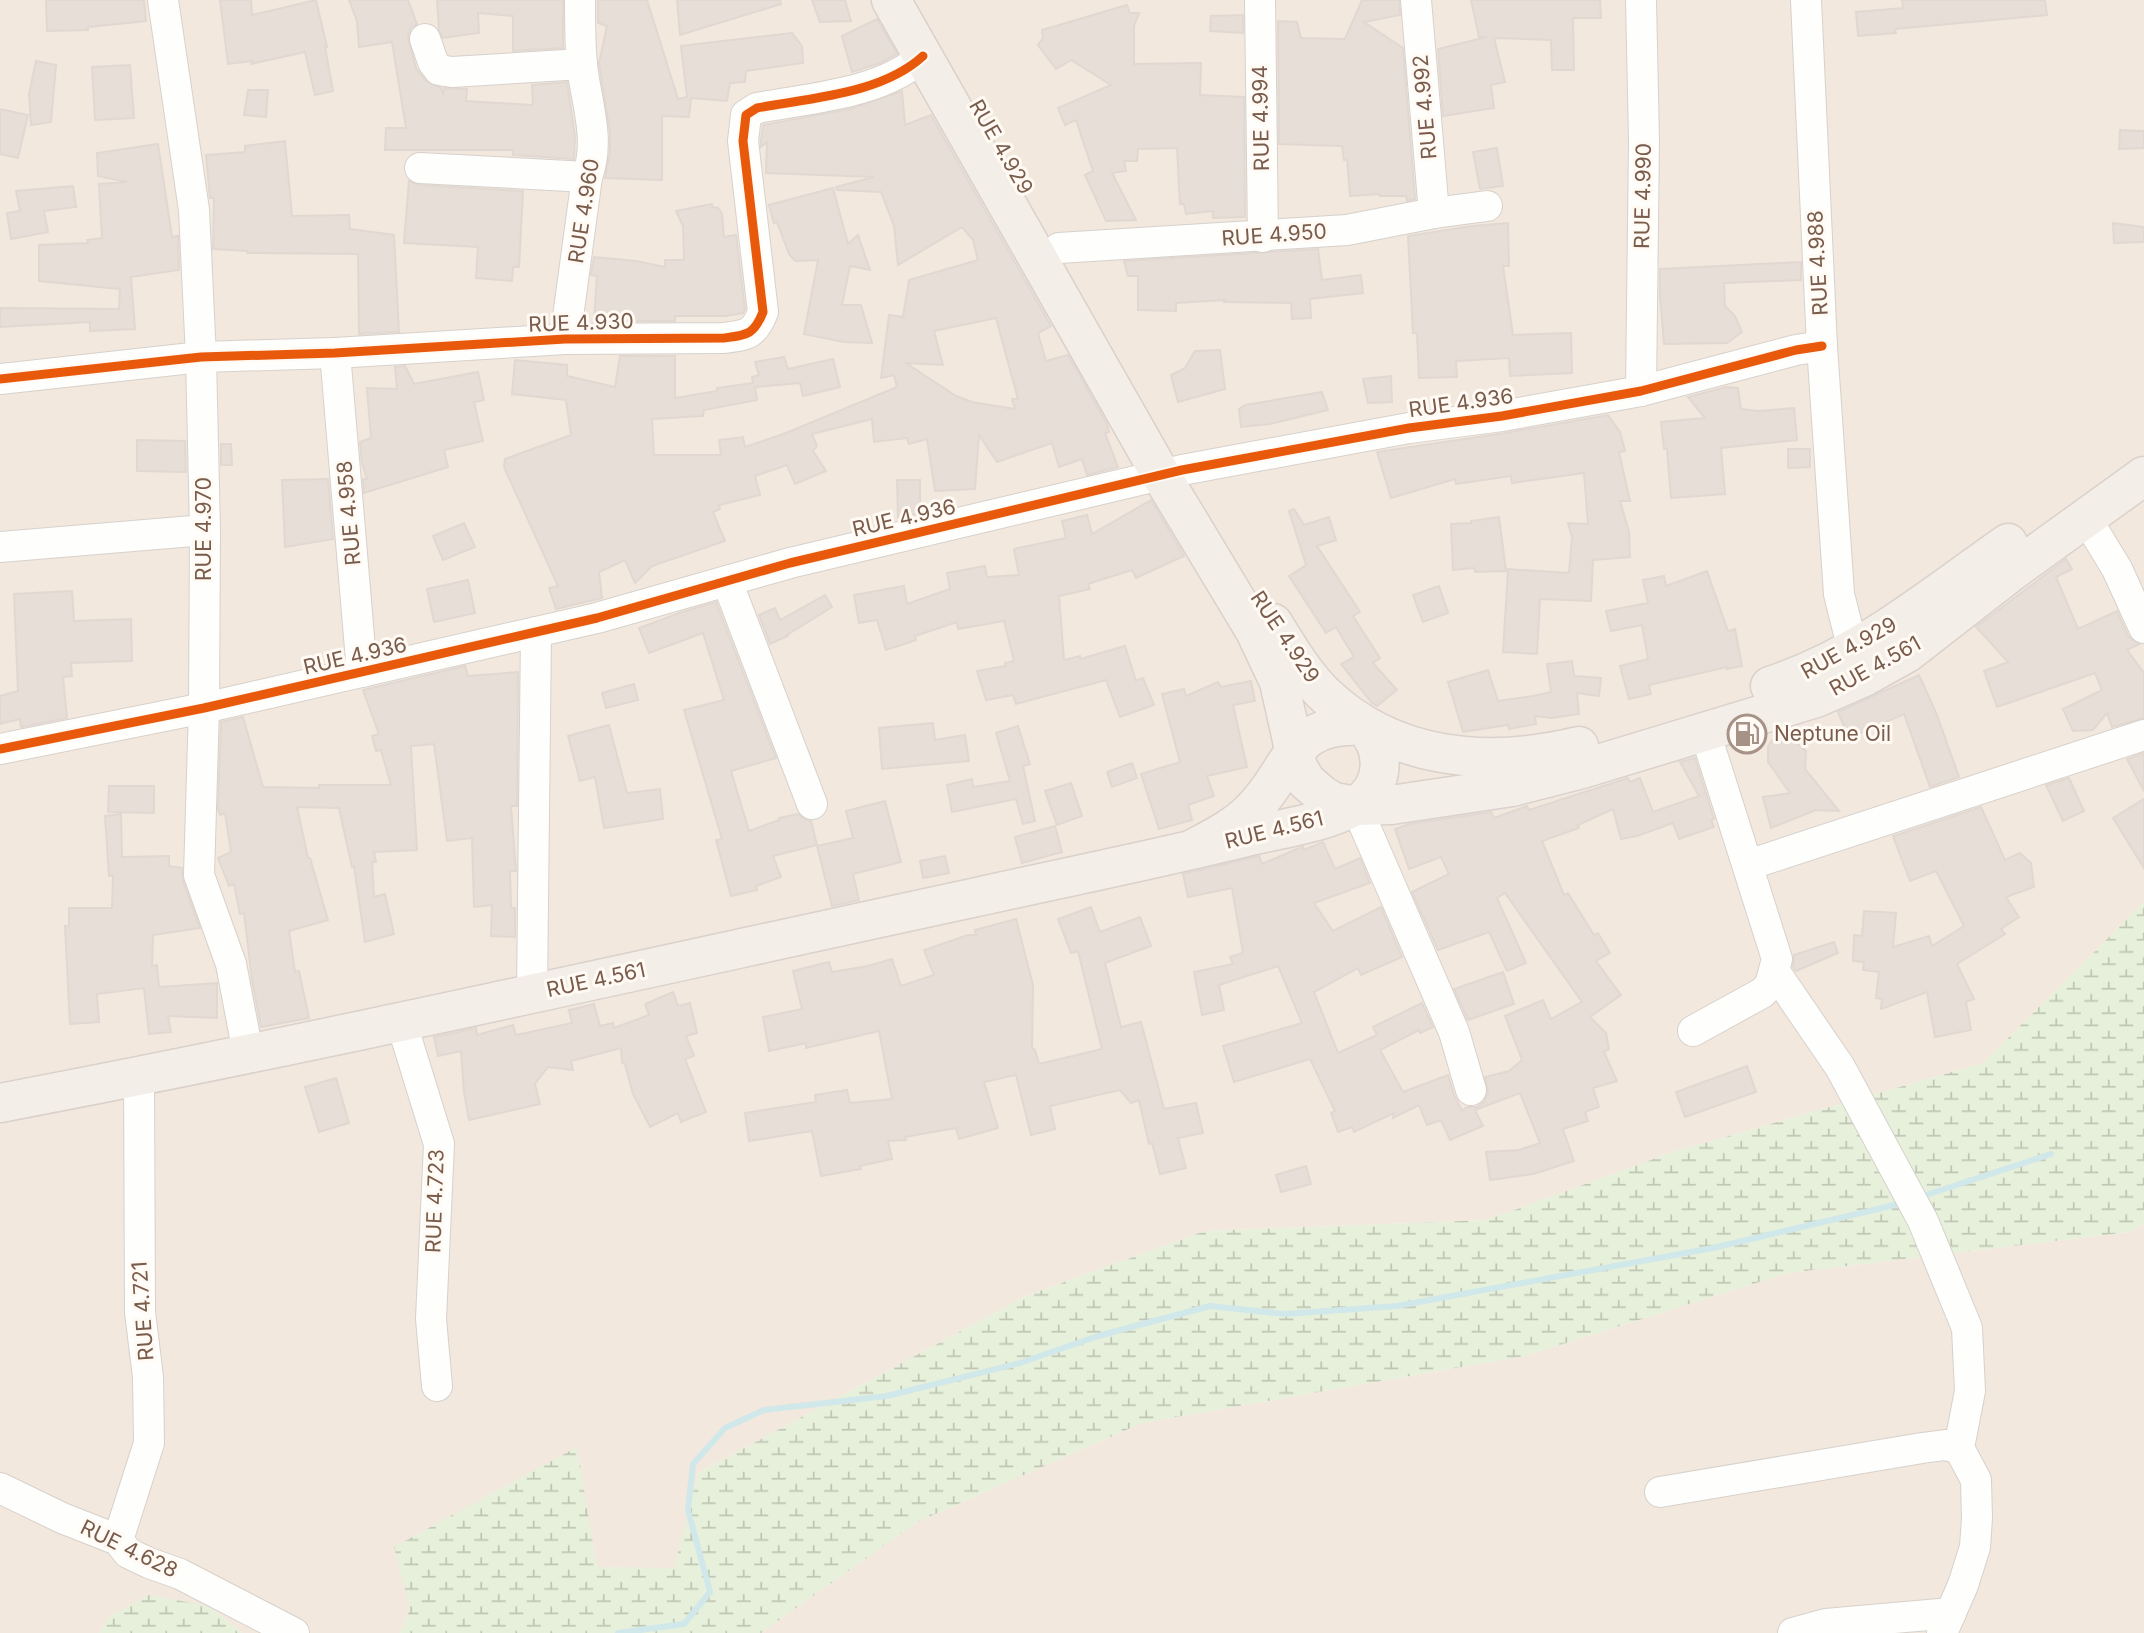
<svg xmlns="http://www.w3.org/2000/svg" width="2144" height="1633" viewBox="0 0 2144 1633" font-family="Inter,sans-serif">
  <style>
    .residential { fill: #f2e8de }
    .wetland { fill: url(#wetland-marsh) }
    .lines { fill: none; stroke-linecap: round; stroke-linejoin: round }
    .stream { stroke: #d0e8ea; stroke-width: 6 }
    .building { fill: #e6ded7; stroke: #e2d8d2; stroke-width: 2; fill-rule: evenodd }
    .minor-casing { stroke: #d7d1cb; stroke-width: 32 }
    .major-casing { stroke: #dad1cc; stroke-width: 41 }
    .minor { stroke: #fefefd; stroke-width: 30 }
    .major { stroke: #f3eee8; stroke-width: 38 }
    .cycleway-casing { stroke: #fffaf3; stroke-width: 13 }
    .cycleway { stroke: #e8590c; stroke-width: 9 }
    .labels { text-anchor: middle; stroke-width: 6; stroke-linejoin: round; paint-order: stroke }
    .street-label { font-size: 21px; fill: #7a5c4d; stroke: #fffaf3 }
    .poi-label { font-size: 21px; fill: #7a5c4d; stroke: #fffaf3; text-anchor: start }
  </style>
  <defs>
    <pattern id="wetland-marsh" width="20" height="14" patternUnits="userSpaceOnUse" patternTransform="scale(1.75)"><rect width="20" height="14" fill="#e7f0db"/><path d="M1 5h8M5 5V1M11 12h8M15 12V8" fill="none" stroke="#c0c6b4"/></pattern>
  </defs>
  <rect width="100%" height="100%" fill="#f9f5f0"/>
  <g class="residential">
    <polygon points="0,0 2144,0 2144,902 1983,1063 1670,1153 1487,1220 1205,1231 1026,1296 698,1473 675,1569 597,1567 576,1447 410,1609 400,1633 242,1633 209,1606 110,1616 99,1633 0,1633"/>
    <polygon points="2144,1224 2144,1633 761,1633 917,1522 1142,1423 1525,1356 1788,1273 2129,1232"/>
  </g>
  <g class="wetland">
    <polygon points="2144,902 2144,1224 2129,1232 1788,1273 1525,1356 1142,1423 917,1522 761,1633 400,1633 410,1609 394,1547 577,1447 597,1567 674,1568 698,1473 1026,1296 1205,1231 1487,1220 1670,1153 1983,1063"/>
    <polygon points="149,1595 209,1606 242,1633 99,1633 110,1616"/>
  </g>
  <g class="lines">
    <g class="stream">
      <polyline points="1920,1197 2051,1154"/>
      <polyline points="618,1633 684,1624 710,1592 688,1510 693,1464 725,1428 764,1410 887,1396 1020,1363 1098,1336 1210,1306 1285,1314 1397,1306 1713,1248 1903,1203"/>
    </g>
  </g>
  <g class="building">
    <polygon points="46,0 144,0 146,21 88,27 88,30 47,31"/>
    <polygon points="220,0 251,0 252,15 316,0 327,47 325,47 333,91 315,95 305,52 251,64 252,61 228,64"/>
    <polygon points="349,0 408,0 417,24 411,28 408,36 416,68 426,81 441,88 443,95 444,88 467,89 466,101 533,105 532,85 567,82 575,136 574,159 513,155 513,150 385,150 386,128 406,128 392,42 359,47 357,21"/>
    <polygon points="437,0 563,0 563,48 513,51 513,16 478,13 479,33 443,38 439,30"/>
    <polygon points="598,0 647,0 678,99 687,97 681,46 792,33 802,46 803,63 746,71 745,82 730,83 727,101 691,98 689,117 662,116 662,180 605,178 610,151 610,133 599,63 607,26 598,23"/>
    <polygon points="677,0 780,0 781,4 680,35"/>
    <polygon points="812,0 845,0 851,21 820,22"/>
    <polygon points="1362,0 1399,0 1400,15 1364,22 1403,48 1415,199 1407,201 1406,196 1380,196 1380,194 1350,196 1347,159 1344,160 1342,146 1279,144 1278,21 1297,22 1301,38 1345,39"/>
    <polygon points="1471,0 1600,0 1601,18 1573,18 1574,70 1552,70 1551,40 1494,38 1505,82 1491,85 1494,108 1443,116 1438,49 1487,37 1479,37"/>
    <polygon points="1902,0 2045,0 2047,15 1895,29 1896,33 1858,36 1856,12 1903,8"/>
    <polygon points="1127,5 1130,13 1139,13 1134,26 1134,64 1201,63 1200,95 1244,97 1245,217 1213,218 1213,211 1186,214 1184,204 1180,204 1177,148 1138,149 1137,161 1124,161 1126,171 1112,173 1136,220 1106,221 1085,175 1093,171 1076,120 1065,125 1058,108 1111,85 1071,60 1056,69 1038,45 1043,38 1042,30"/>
    <polygon points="1243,15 1243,33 1210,31 1211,16"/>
    <polygon points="877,19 897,54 880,63 852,72 842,36"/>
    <polygon points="36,61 56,65 51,122 31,125 29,94"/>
    <polygon points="130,65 134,118 95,120 92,67"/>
    <polygon points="248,90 268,90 266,117 244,115"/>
    <path d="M902 91 905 125 931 115 1051 326 1038 333 1046 361 1068 355 1107 424 1109 432 1105 433 1118 467 1087 475 1082 459 1059 467 1052 443 997 462 979 435 975 489 935 491 927 439 909 444 907 438 874 442 872 419 812 434 817 446 813 451 826 471 795 484 787 465 755 476 760 495 719 505 720 509 713 512 725 541 652 566 635 583 625 560 599 572 602 598 556 609 549 588 558 586 504 467 505 459 571 435 566 400 512 394 515 360 567 365V376L615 387 620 356H675V398L717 391V388L753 383 752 377 759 375 755 362 784 357 788 369 833 359 840 387 803 396 800 383 755 387 757 400 704 410 703 416 652 419 654 455H721L719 440 743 437 745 447 786 433 897 387 894 375 881 378 889 315 903 317 909 280 978 260 973 240 962 227 898 265 894 226 881 192 837 190 836 187 874 177 766 173 767 142 761 147V141L763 125 849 109 851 111 850 109ZM996 318 1018 399H1012L1015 409 972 402 956 396 906 363 943 365 934 331Z"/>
    <polygon points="0,109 28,115 18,158 0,154"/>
    <polygon points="2120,130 2144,131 2144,148 2119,149"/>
    <polygon points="285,141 292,216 349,215 350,229 394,235 399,332 359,334 358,254 247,253 247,251 213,249 214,198 210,198 206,155 245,152 245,146"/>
    <polygon points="158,144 172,237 178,236 179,270 131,277 135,329 90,331 90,322 0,327 0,308 119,309 120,289 39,281 39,245 88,243 87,240 102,238 99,184 127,182 98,176 97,153"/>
    <polygon points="1497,148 1503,186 1480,189 1473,152"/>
    <polygon points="409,181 419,185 523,191 519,267 513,267 512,281 476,278 478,247 404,243"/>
    <polygon points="73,186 76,207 44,211 48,232 11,239 7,213 20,211 16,191"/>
    <polygon points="833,188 848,244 858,235 870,270 850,266 842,305 861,305 872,343 844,342 804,334 818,260 795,261 789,254 777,222 774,223 769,205"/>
    <polygon points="712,204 712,207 718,208 722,214 724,237 736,235 745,309 743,313 725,316 675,316 675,321 594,321 597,276 591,275 594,257 636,261 665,267 665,260 684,260 683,226 676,211"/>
    <polygon points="1508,223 1509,266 1503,266 1513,335 1571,333 1572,373 1510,376 1509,358 1456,361 1457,377 1419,378 1417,333 1413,333 1408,236 1472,226"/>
    <polygon points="2113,223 2144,227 2144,242 2114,243"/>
    <polygon points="1318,249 1322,280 1361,275 1363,293 1310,299 1311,318 1292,319 1291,303 1224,302 1225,300 1176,303 1176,311 1138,310 1138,276 1128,276 1124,261"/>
    <polygon points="1801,262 1801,280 1724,283 1725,306 1735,316 1742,332 1727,343 1664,344 1660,297 1660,269"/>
    <polygon points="1220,350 1225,389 1178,402 1171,375 1185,368 1195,351"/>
    <polygon points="405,366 414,384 478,372 484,400 474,402 483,441 444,450 448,467 364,493 363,479 367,479 362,463 360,442 371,438 367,388 397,389 395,367"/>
    <polygon points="1391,376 1392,402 1368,403 1363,379"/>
    <polygon points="1726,387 1738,388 1741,409 1758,411 1794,408 1797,440 1721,448 1725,494 1671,498 1667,449 1664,449 1661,422 1705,418 1688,397"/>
    <polygon points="1322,392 1328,410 1270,424 1241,427 1239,409 1245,405"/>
    <polygon points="1608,415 1620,432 1625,451 1619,452 1630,501 1620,501 1629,532 1630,557 1593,560 1591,601 1540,599 1537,654 1503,652 1508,569 1569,573 1572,537 1568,523 1588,524 1584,473 1512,483 1511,476 1456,484 1455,479 1391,498 1377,452 1505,433"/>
    <polygon points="137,440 185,441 186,472 137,471"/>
    <polygon points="221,444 231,444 232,465 221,465"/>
    <polygon points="1788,449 1810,449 1810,467 1788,468"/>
    <polygon points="328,479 333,539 285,547 282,480"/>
    <polygon points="897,480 920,480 920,514 898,517"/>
    <polygon points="1151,500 1184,556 1136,578 1132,570 1088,584 1090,589 1059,596 1064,660 1080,656 1080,659 1125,646 1136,681 1143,678 1154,705 1120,717 1106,680 1016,704 1013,695 986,700 977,671 1006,666 1005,663 1014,661 1004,621 958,629 957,622 915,636 916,640 886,650 877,620 859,623 854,595 904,586 907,604 950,589 947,573 985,566 987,577 1019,575 1014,549 1066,538 1062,521 1087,515 1092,534"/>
    <polygon points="1294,509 1304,525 1329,517 1336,540 1317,546 1360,612 1353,616 1380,658 1373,663 1397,690 1377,706 1372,703 1341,664 1354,657 1336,627 1326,633 1289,576 1306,565 1289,511"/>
    <polygon points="1499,517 1506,571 1475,572 1474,568 1453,570 1451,524 1471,523 1471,521"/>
    <polygon points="464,523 475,547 443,560 433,536"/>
    <polygon points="2066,559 2072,569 2056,577 2078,629 2117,611 2128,636 2139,644 2127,650 2144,673 2144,718 2112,727 2107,713 2093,730 2073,731 2063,709 2102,690 2095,673 1997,707 1984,671 2008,662 1976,627"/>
    <polygon points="1707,571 1728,631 1735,629 1742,666 1727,669 1727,667 1649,685 1651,694 1629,699 1620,666 1648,659 1642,625 1611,631 1606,611 1648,603 1643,580 1664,576 1666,586"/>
    <polygon points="468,580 475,613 434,622 427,589"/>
    <polygon points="1439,586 1448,613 1423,622 1413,595"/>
    <polygon points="72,591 74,621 131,619 132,661 71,663 72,676 63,677 67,718 21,727 20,719 0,724 0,696 18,691 14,594"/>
    <polygon points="825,595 832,607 787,635 788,636 770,644 759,615 775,608 780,620"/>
    <polygon points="716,602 776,758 731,771 749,831 779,820 779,818 798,814 802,818 811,821 817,845 773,856 781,877 756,886 757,890 731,896 716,840 722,839 684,710 724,700 703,633 649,653 639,628 682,612"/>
    <polygon points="1572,661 1574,676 1601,678 1599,696 1577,693 1579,714 1551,718 1535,716 1536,724 1509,729 1508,725 1463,732 1448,682 1488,670 1498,701 1533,696 1551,692 1547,664"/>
    <polygon points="465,666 468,676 518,672 517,806 511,806 516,871 510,871 511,908 515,908 515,937 491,936 492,905 474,907 472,838 447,841 434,744 411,746 417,850 374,852 376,862 372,862 374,897 385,894 394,934 365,942 354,866 352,867 339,808 297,807 308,858 310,858 328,920 289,931 295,972 299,971 309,1018 261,1027 252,980 244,913 240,914 234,884 229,886 218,858 231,852 225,813 220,815 218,809 221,722 243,717 263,787 319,788 319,785 391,785 381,750 376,751 372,736 379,734 363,690"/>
    <polygon points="1919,675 1937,715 1959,777 1930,787 1904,714 1849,738 1838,712"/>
    <polygon points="1251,681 1255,701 1233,705 1247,767 1207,776 1214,796 1188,805 1192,820 1159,829 1141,774 1180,762 1162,694 1184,689 1186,696 1218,682 1221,687"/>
    <polygon points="634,684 638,700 606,708 602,693"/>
    <polygon points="933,723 935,740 965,735 969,761 882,769 879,728"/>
    <polygon points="609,725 627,793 660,789 663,819 604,828 595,777 580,781 568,736"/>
    <polygon points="1018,726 1030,764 1023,766 1035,821 1023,824 1016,799 952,812 947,785 972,779 973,787 1010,781 996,733"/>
    <polygon points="1775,737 1790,737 1806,751 1805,769 1839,811 1816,810 1771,828 1763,797 1790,793 1768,762 1768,746"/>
    <polygon points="2144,753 2144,791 2127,759"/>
    <polygon points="1695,758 1714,819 1711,820 1714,827 1679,839 1673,823 1637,836 1621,839 1613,809 1578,825 1579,828 1542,841 1564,895 1568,893 1594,935 1598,933 1610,953 1596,961 1621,995 1590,1017 1606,1033 1609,1049 1604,1052 1617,1081 1593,1088 1599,1107 1585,1112 1588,1121 1563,1129 1574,1161 1533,1174 1490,1180 1486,1152 1519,1150 1540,1143 1520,1093 1475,1110 1483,1126 1450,1140 1441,1120 1427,1125 1419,1105 1393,1118 1394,1113 1354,1132 1352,1127 1338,1132 1331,1113 1335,1111 1310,1059 1234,1082 1223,1046 1302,1023 1278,966 1219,985 1224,1010 1202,1015 1194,972 1233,964 1230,957 1243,953 1232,888 1188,897 1183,874 1259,856 1262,864 1299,848 1303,847 1304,850 1323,842 1335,869 1360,858 1370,883 1314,903 1333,931 1381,907 1402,957 1361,975 1358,968 1314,992 1338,1053 1377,1035 1373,1027 1422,1003 1433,1027 1420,1033 1419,1030 1380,1050 1403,1092 1448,1075 1454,1095 1462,1111 1467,1107 1477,1107 1484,1102 1488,1093 1485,1077 1509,1071 1522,1060 1505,1016 1543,1000 1551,1019 1582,1002 1505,893 1497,898 1526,963 1507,971 1489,932 1438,950 1412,892 1449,874 1441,857 1409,869 1395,829 1409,824 1491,812 1494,818 1527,806 1529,810 1628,778 1630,782 1640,778 1653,812 1699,796 1680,762"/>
    <polygon points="1132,763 1137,778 1112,787 1107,772"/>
    <polygon points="2069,778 2084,811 2063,821 2046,785"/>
    <polygon points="1071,783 1082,816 1057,825 1045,791"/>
    <polygon points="109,786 154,786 154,813 108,812"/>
    <polygon points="2144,799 2144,868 2113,818"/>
    <polygon points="885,801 901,862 853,874 859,900 832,906 817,846 853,838 846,811"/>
    <polygon points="1981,807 2005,860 2020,853 2031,863 2034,887 2006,897 2019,917 2001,929 2005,934 1957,964 1974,999 1966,1002 1971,1030 1935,1037 1927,992 1881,1009 1882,999 1876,998 1879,972 1863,970 1864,962 1853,961 1854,935 1862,936 1864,911 1896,913 1893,947 1929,936 1932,946 1964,926 1936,871 1910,881 1893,836"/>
    <polygon points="121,814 122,857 169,856 169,866 182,868 183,881 200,928 153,935 152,966 157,965 159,987 217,983 217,1018 168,1016 171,1032 149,1034 144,988 97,994 99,1022 70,1024 65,926 69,926 69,908 112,908 113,875 109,876 105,816"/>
    <polygon points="1055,826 1062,852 1022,863 1015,837"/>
    <polygon points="945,856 949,873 923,878 920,861"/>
    <polygon points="1091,907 1100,932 1140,917 1151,946 1105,963 1121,1027 1141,1022 1164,1109 1196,1103 1203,1133 1178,1138 1186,1168 1160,1174 1152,1143 1149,1144 1139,1100 1131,1103 1120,1090 1050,1106 1055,1129 1031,1135 1016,1075 984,1082 998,1128 959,1139 956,1128 905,1137 906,1140 888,1141 892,1159 860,1166 861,1169 821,1176 812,1131 749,1141 745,1113 816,1102 815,1095 847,1090 850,1103 892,1099 879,1031 806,1048 806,1043 769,1051 763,1017 802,1009 793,971 829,962 832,972 868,966 892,959 901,986 934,975 924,950 968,935 976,935 975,930 1016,919 1033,985 1032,1048 1035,1050 1039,1064 1102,1049 1078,951 1071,953 1058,919"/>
    <polygon points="1834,942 1838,953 1796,971 1793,967 1794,955"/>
    <polygon points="1503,972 1514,1004 1468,1020 1454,989"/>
    <polygon points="673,992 678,1006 690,1003 697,1033 686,1036 694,1056 685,1059 706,1112 681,1122 678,1113 650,1127 633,1094 625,1064 622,1063 621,1048 571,1061 573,1070 548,1067 535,1084 540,1104 469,1120 464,1092 461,1051 438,1056 434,1037 476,1028 477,1035 513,1025 516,1035 572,1023 569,1010 594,1004 600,1026 613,1023 614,1028 649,1015 645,1004"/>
    <polygon points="1747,1066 1756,1092 1685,1117 1676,1092"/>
    <polygon points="336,1078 349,1123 319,1132 305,1087"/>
    <polygon points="1306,1166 1311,1184 1281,1192 1276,1175"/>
  </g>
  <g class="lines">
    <defs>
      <g id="minor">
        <polyline points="163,0 194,210 201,357 205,530 204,708 199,875 231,964 248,1053"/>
        <polyline points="1260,0 1263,237"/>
        <polyline points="1416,0 1434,213"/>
        <polyline points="1806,0 1822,346 1839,594 1853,650"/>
        <polyline points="425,39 433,62 439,70 452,72 582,64"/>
        <polyline points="420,168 587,177"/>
        <polyline points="1059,248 1347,230 1434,213 1487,206"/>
        <path d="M565 339 587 177C601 140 586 102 582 65 580 44 580 22 580 0"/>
        <polyline points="335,353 362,672"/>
        <path d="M0 379 201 357 335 353 565 339 724 338C747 335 754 335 763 312L743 141 746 115 757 108C810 98 882 94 923 56"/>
        <polyline points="1641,391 1644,140 1641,0"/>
        <polyline points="2086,518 2117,569 2144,628"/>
        <polyline points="0,547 205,530"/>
        <polyline points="727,581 812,804"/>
        <polyline points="0,749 204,708 536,632 597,618 790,563 1182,470 1409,428 1502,416 1641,391 1796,350 1822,346"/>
        <polyline points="1356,806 1454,1032 1471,1090"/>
        <polyline points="1748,865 2144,735"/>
        <polyline points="1775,972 1840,1067 1923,1221 1967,1328 1970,1391 1959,1448 1976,1480 1977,1518 1975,1547 1963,1585 1942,1633"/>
        <polyline points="532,993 536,632"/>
        <polyline points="401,1021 439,1144 431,1319 437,1386"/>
        <polyline points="1693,1031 1762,993 1770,985 1777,959 1705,732"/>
        <polyline points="0,1488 62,1518 118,1540 128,1553 149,1563 180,1574 294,1633"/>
        <polyline points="1660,1492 1922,1448 1945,1445 1959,1448"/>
        <polyline points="118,1540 149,1443 148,1377 140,1312 139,1077"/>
        <polyline points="1793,1633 1826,1624 1951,1613"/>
      </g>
      <g id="major">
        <polyline points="891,0 1161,475 1255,631 1279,682 1298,767 1306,781 1322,795 1334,802 1356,806 1391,805 1512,787 1582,769 1816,698 1864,677 1907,653 2015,569 2144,476"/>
        <path d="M1273 623C1288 647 1303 673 1323 693 1393 761 1488 768 1579 746"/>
        <path d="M1770 686C1863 655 1929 598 2008 543"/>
        <path d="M0 1103C327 1041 652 967 977 897 1067 877 1157 859 1246 837 1279 829 1324 823 1353 807 1385 790 1388 750 1363 726 1288 721 1293 771 1250 812 1234 828 1211 839 1191 850"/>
      </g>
    </defs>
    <use href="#minor" class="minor-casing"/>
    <use href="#major" class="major-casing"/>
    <use href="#minor" class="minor"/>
    <use href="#major" class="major"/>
    <defs>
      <g id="cycleway">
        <path d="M0 379 201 357 335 353 565 339 724 338C747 335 754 335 763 312L743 141 746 115 757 108C810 98 882 94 923 56"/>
        <polyline points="0,749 204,708 536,632 597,618 790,563 1182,470 1409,428 1502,416 1641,391 1796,350 1822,346"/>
      </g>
    </defs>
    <use href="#cycleway" class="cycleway-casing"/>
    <use href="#cycleway" class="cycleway"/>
  </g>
  <defs>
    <symbol id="fuel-ring" viewBox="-11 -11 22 22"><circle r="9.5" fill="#fffaf3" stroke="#a69286" stroke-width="1.5"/><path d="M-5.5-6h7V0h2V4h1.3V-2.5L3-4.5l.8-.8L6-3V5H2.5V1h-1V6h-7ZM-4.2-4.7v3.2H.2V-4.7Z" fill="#a69286"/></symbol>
  </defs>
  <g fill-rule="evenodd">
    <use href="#fuel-ring" x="1725" y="712" width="44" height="44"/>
  </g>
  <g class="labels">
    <g class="street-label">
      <text transform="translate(1425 107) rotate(-95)" y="7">RUE 4.992</text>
      <text transform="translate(1261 118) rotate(-91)" y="7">RUE 4.994</text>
      <text transform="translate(1001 147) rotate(60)" y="7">RUE 4.929</text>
      <text transform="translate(1643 196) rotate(-89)" y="7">RUE 4.990</text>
      <text transform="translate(584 211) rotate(-81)" y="7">RUE 4.960</text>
      <text transform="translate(1274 235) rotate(-4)" y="7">RUE 4.950</text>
      <text transform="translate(1818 263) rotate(-93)" y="7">RUE 4.988</text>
      <text transform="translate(581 323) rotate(-2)" y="7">RUE 4.930</text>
      <text transform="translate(1461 403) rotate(-8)" y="7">RUE 4.936</text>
      <text transform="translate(349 513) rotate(-95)" y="7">RUE 4.958</text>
      <text transform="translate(904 518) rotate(-13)" y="7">RUE 4.936</text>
      <text transform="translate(204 529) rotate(-90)" y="7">RUE 4.970</text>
      <text transform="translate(1285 637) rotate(56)" y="7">RUE 4.929</text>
      <text transform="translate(1849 648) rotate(-29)" y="7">RUE 4.929</text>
      <text transform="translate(355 656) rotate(-13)" y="7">RUE 4.936</text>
      <text transform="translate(1875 666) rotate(-29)" y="7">RUE 4.561</text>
      <text transform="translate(1274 830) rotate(-14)" y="7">RUE 4.561</text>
      <text transform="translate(596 980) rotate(-12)" y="7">RUE 4.561</text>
      <text transform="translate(435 1201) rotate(-88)" y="7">RUE 4.723</text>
      <text transform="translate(143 1311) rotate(-94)" y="7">RUE 4.721</text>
      <text transform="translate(129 1549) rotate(26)" y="7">RUE 4.628</text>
    </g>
    <g class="poi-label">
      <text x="1774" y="741">Neptune Oil</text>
    </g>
  </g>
</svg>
